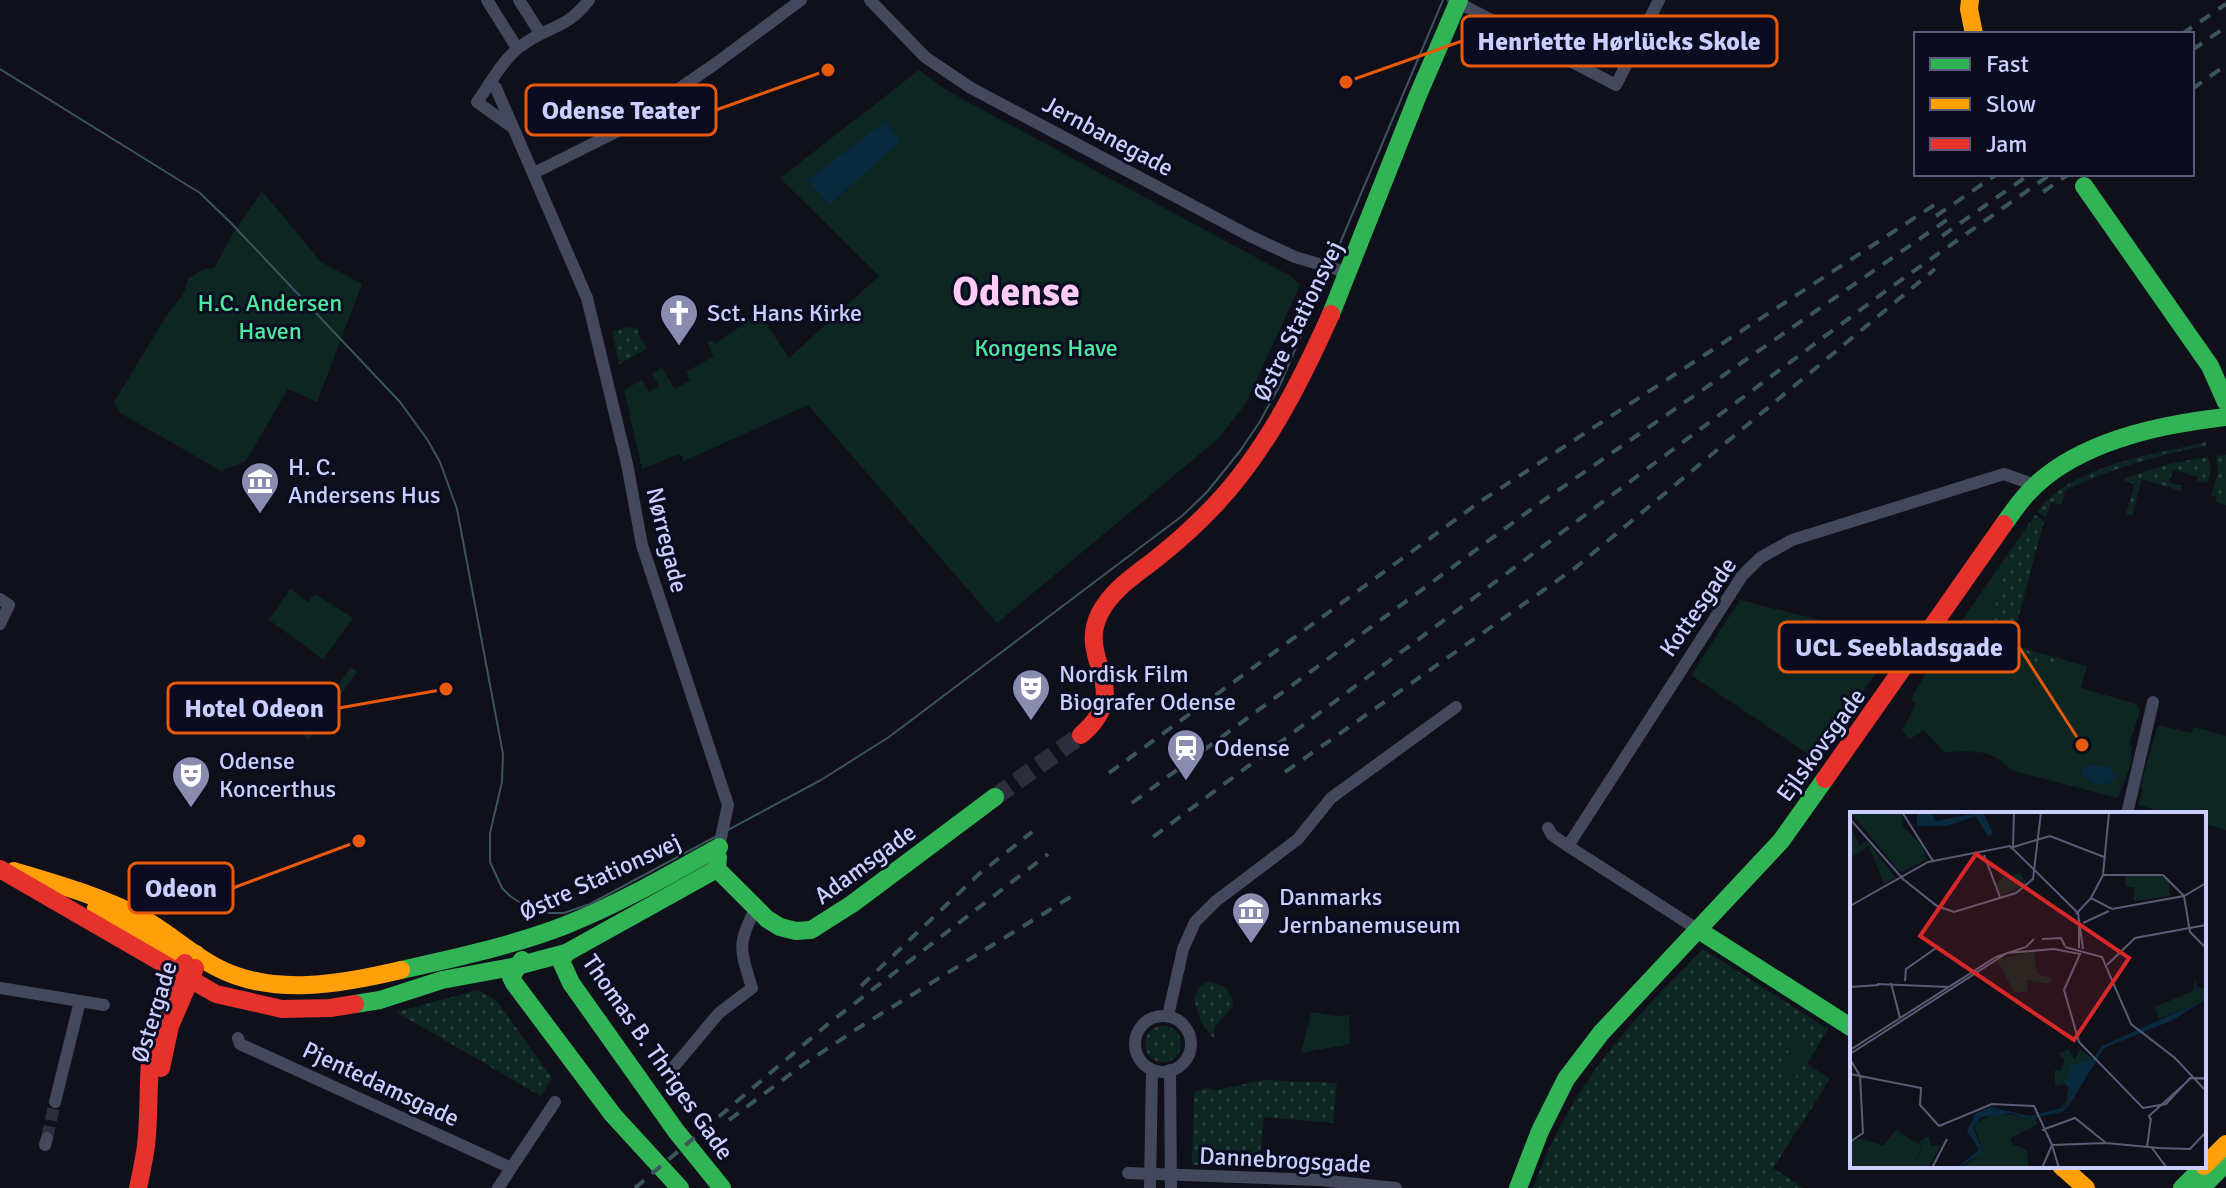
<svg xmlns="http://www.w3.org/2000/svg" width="2226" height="1188" viewBox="0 0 2226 1188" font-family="Signika,sans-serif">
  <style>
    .grass { fill: url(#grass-dots) }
    .green { fill: #0d2622 }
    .water { fill: #08293e }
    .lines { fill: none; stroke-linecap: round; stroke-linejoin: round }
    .street-tunnel { stroke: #2c2d3d; stroke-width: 12; stroke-dasharray: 12 6; stroke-linecap: butt }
    .secondary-tunnel { stroke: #2c2d3d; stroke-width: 18; stroke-dasharray: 18 9; stroke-linecap: butt }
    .street { stroke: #43485d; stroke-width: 12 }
    .fast { stroke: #30b455; stroke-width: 18 }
    .slow { stroke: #ff9f0a; stroke-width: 18 }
    .jam { stroke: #e5322d; stroke-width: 18 }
    .tram { stroke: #3a555e; stroke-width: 2 }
    .rail { stroke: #3a555e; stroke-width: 4; stroke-dasharray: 12 10; stroke-linecap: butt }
    .labels { text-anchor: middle; stroke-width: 6; stroke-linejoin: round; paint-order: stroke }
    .street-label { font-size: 24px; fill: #cacfff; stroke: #0b0c20 }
    .park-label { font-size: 24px; fill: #4de89e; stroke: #0b0c20 }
    .poi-label { font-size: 24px; fill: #cacfff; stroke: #0b0c20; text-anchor: start }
    .town-label { font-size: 40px; font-weight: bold; fill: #ffccf8; stroke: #0b0c20 }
    .inset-road { fill: none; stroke: #5a5c76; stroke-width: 2 }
    .view { fill: #d62828; fill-opacity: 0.15; stroke: #d62828; stroke-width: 4 }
    .inset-edge { fill: none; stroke: #cacfff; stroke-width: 4 }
    .leader { fill: none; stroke: #e8590c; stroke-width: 3 }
    .callout-dot { fill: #e8590c; stroke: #0b0c20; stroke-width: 3 }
    .callout { fill: #0b0c20; stroke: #e8590c; stroke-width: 3 }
    .callout-label { font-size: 26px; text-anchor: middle; font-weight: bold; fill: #cacfff }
  </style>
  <defs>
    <pattern id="grass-dots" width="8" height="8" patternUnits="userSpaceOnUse" patternTransform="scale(2)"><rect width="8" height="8" fill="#0d2622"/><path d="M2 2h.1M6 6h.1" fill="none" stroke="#2f4443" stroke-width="1.8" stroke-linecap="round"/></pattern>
  </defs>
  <rect width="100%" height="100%" fill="#10101b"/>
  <g class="grass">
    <polygon points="629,327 639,329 638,333 647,349 619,364 612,331"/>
    <path d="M2206 442V446C2157 455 2111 469 2065 490L2062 505 2051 502 2046 517 2037 512C2072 465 2151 455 2206 442Z"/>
    <polygon points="2226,455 2226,505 2216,502 2217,497 2211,496 2218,472 2216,456"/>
    <polygon points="2208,457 2211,470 2207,483 2197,481 2198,477 2173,470 2169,482 2182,486 2181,491 2142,479 2132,515 2126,514 2135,484 2124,481 2125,478 2168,464"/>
    <polygon points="2035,515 2044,521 2011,645 2066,660 2056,695 1930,667"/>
    <path d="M1703 949 1828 1029 1807 1064 1830 1079 1773 1168 1803 1188H1533C1571 1085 1627 1025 1703 949Z"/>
    <polygon points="1209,981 1225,987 1233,1000 1232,1008 1215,1026 1214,1039 1201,1022 1194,999 1199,987"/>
    <polygon points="478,990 497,1001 552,1078 541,1096 396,1012"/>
    <circle cx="1163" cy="1044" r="18"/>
    <polygon points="1264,1080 1337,1083 1333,1123 1264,1117 1259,1165 1192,1165 1194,1092 1205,1088 1216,1090"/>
  </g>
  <g class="green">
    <polygon points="919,70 946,90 1292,277 1300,285 1246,403 1219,438 997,623 808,405 682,462 683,457 679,454 642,469 624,390 642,380 649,392 659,386 652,374 662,368 675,389 690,380 686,372 714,356 707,343 712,340 715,343 760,314 789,358 879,276 780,178"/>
    <polygon points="262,191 321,262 362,284 317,402 288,389 246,461 221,471 120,413 114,402 165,318 184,293 188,279 203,269 214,268 234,232"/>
    <path d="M2011 550 1984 647 2056 669 2060 659 2087 666 2081 688 2136 704 2140 711 2130 742 2132 761 2118 798 2010 770C1994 748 1970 751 1944 752L1924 730 1910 739 1902 731 1916 704 1911 699 1927 671Z"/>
    <polygon points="290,589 308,602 315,594 353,618 323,659 269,620"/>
    <polygon points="1740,600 1898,640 1817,760 1691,675"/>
    <polygon points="351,667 357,672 309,740 303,735"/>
    <polygon points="2158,725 2191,733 2194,727 2226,736 2226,830 2204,824 2204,814 2170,814 2138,805 2143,790 2140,787"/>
    <polygon points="1311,1012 1336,1016 1349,1015 1350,1044 1301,1053"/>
    <polygon points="1796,1040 1812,1050 1795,1078 1779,1068"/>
  </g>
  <g class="water">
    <polygon points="886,121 900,141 830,204 807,180"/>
    <polygon points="2089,765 2111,767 2115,777 2112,782 2098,785 2081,775 2082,769"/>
  </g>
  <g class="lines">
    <polyline class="street-tunnel" points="47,1138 55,1102"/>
    <polyline class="secondary-tunnel" points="995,797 1081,735"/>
    <g class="street">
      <polyline points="487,0 517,48"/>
      <polyline points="519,0 540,33"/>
      <polyline points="870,0 925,57 971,88 1250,236 1295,257 1349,273"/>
      <polyline points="1453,0 1616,85 1659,0"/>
      <polyline points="491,83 496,88 587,298 627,464 642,545 728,805 719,847"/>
      <path d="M513 128 477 102C490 84 503 59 521 46 548 25 565 31 589 0"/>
      <polyline points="534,173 616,132 715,64 801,0"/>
      <polyline points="0,599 9,605 0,624"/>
      <polyline points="2127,814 2153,702"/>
      <polyline points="1548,828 1552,835 1568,846 1700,931"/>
      <polyline points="1568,846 1742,576 1760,558 1792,540 2004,474 2035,485"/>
      <polyline points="0,988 104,1005"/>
      <polyline points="1168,1016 1183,949 1195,922 1216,901 1298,839 1331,798 1456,707"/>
      <circle cx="1163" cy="1044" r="28"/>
      <polyline points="238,1038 240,1044 509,1167"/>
      <path d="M672 1069 719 1013 752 988C741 951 736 945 755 910"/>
      <polyline points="1170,1070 1171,1188"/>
      <polyline points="55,1102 80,1001"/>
      <polyline points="45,1145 47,1138"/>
      <polyline points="1128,1173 1319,1180 1396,1188"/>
      <polyline points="498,1188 555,1102"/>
      <polyline points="1150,1188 1152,1070"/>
    </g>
    <g class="fast">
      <polyline points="2084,186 2210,366 2226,402"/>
      <polyline points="1331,314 1418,95 1459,0"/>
      <path d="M2004 524C2016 507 2028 490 2045 477 2094 438 2165 424 2226 417"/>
      <polyline points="718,857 717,869 767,919 780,927 796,931 811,930 852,904 995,797"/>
      <polyline points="1700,931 1852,1028"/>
      <polyline points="566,953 561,961 571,983 676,1131 722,1188"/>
      <polyline points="522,960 511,977 514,983 613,1115 680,1188"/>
      <path d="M401 970C455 958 515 945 566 925 619 904 669 875 719 847"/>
      <polyline points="355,1004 380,1000 442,980 517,966 566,953 717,869"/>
      <polyline points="1518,1188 1540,1131 1566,1079 1601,1033 1781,841 1825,779"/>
      <polyline points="2182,1188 2204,1166"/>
      <polyline points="2201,1188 2226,1163"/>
    </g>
    <g class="slow">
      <polyline points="1970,0 1969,9 1974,34"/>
      <path d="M14 871C57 884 100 896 140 917 167 931 189 953 216 967 272 997 342 984 401 970"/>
      <polyline points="96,908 169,952 182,956 196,954"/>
      <polyline points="2061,1166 2086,1188"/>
      <polyline points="2204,1166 2226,1144"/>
    </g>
    <g class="jam">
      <path d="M1081 735C1136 688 1075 661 1100 613 1112 589 1137 574 1157 558 1177 542 1197 524 1215 505 1266 451 1301 381 1331 314"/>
      <polyline points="1825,779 2004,524"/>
      <polyline points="0,869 216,994 282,1009 330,1008 355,1004"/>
      <polyline points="161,1068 170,1026 195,968"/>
      <path d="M138 1188C141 1174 144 1160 146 1146 153 1083 139 1013 185 963"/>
    </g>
    <polyline class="tram" points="0,69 200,193 231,223 400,402 427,439 440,462 457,509 503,754 502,782 490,833 490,862 502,888 510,896 528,908 548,913 564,913 590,904 821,780 889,737 1182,516 1207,492 1240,451 1259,423 1280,385 1443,0"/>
    <g class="rail">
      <polyline points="2182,34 2226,4"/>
      <polyline points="2192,50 2226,27"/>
      <polyline points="2192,89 2226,65"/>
      <polyline points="2043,192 2069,174"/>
      <polyline points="1936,216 1997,174"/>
      <polyline points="1942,236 2030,174"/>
      <polyline points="1285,772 1575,568 1935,269"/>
      <polyline points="1109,773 1481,501 1942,200"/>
      <polyline points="1132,803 1537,505 1951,217"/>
      <polyline points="1153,837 1887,290 2051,174"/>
      <polyline points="861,986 979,874 1032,832"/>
      <polyline points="729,1120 804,1064 863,1025 1077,893"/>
      <polyline points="635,1188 828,1024 1048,854"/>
    </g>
  </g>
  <defs>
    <symbol id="church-pin" viewBox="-11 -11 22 30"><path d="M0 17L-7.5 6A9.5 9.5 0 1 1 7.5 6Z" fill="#898caf" stroke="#0b0c20"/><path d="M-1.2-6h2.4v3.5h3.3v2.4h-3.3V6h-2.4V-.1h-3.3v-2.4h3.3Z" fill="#fff"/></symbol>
    <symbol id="museum-pin" viewBox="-11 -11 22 30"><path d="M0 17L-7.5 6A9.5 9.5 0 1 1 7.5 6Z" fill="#898caf" stroke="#0b0c20"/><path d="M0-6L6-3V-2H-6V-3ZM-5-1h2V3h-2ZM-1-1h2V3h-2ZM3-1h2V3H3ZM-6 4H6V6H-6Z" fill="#fff"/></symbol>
    <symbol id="theatre-pin" viewBox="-11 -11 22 30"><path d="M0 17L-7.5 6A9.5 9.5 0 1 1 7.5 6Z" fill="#898caf" stroke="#0b0c20"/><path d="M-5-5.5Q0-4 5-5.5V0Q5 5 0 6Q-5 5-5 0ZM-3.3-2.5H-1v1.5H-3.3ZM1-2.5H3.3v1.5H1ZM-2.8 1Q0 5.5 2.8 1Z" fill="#fff"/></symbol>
    <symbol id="station-pin" viewBox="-11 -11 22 30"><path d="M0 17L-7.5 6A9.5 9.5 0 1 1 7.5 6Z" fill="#898caf" stroke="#0b0c20"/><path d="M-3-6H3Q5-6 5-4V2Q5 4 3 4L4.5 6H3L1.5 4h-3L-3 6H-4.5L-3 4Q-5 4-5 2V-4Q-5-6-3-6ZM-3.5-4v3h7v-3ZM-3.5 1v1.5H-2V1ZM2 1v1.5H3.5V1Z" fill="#fff"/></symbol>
  </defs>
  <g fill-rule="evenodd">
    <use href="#church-pin" x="657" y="291" width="44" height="60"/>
    <use href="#museum-pin" x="238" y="459" width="44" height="60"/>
    <use href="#theatre-pin" x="1009" y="666" width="44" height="60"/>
    <use href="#station-pin" x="1164" y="726" width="44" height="60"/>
    <use href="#theatre-pin" x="169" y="753" width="44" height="60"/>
    <use href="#museum-pin" x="1229" y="889" width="44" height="60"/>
  </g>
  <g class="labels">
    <g class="street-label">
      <text transform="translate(1108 136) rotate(28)" y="8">Jernbanegade</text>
      <text transform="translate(1298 321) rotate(-64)" y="8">Østre Stationsvej</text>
      <text transform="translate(667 540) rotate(76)" y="8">Nørregade</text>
      <text transform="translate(1698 607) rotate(-55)" y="8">Kottesgade</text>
      <text transform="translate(1821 745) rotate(-54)" y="8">Ejlskovsgade</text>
      <text transform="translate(865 864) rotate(-36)" y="8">Adamsgade</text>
      <text transform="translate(600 877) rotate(-25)" y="8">Østre Stationsvej</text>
      <text transform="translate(154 1012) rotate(-73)" y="8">Østergade</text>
      <text transform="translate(658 1057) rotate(55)" y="8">Thomas B. Thriges Gade</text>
      <text transform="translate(381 1084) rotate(25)" y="8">Pjentedamsgade</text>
      <text transform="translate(1285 1160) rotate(3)" y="8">Dannebrogsgade</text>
    </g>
    <g class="park-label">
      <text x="270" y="311">H.C. Andersen<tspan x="270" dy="28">Haven</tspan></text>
      <text x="1046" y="356">Kongens Have</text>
    </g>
    <g class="poi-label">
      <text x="707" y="321">Sct. Hans Kirke</text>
      <text x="288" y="475">H. C.<tspan x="288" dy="28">Andersens Hus</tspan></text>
      <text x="1059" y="682">Nordisk Film<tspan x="1059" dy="28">Biografer Odense</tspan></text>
      <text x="1214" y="756">Odense</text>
      <text x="219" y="769">Odense<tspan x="219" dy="28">Koncerthus</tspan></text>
      <text x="1279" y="905">Danmarks<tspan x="1279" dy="28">Jernbanemuseum</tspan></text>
    </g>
    <g class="town-label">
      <text x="1016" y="305">Odense</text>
    </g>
  </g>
  <g transform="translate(1850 812)">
    <rect width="356" height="356" fill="#10101b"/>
    <path d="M158 59 160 65 170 61 177 72 151 83 146 72Z" fill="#0d2622"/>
    <path d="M0 0H51L53 15 73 34 76 48 50 60ZM0 10 9 33 17 29 46 66 34 72 19 34 0 46Z" fill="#0d2622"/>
    <path d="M46 318 73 335 60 356H0V331L11 326 33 334Z" fill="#0d2622"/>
    <path d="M306 63 319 67 320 84 284 89V75H275V64ZM184 139 187 162 202 166 199 172 177 168 178 180H164L147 148ZM345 166 347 175 356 177V187L309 207 305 195 343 179ZM218 237 225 247 230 237 243 247 221 253 215 272 205 274V258H211L215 248 209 242ZM238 250 217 293 207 298 216 290 221 257ZM146 301 185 306 188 312 161 326 162 332 177 338 178 355 112 356 133 340 124 312ZM79 324 81 334 91 333 78 356H60L73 336 69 330Z" fill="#0d2622"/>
    <path d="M67 0H81L86 9 133 0 143 22 138 25 126 4 96 14H67ZM356 187 323 208 254 236 218 295 212 300 180 307 161 301 131 305 123 315 133 341 107 356 129 338 117 319 125 302 140 295 180 304 216 295 223 279 215 272 221 253 243 247 252 234Z" fill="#08293e"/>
    <path class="inset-road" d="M52 0 83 49M0 7 53 67 87 94 104 100 166 81 183 67 191 0M163 35 164 0M160 36 200 24 254 45M134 43 150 85M253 63H313L334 84 356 71M241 86 253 63 259 0M0 94 78 50 160 34 228 101M262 97 334 84 340 120 356 136M228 101 233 137M226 102 241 86 262 97M233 111 259 99M192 127 211 126 215 134M215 135 252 145 281 212 325 246 356 279M229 136V111M257 153 285 126 356 113M55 169 56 157 89 134M41 171 50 206M27 172 99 175M0 175 29 173M0 238 146 145 176 135 184 127M0 242 157 141 204 137 230 142 214 178 229 230 293 296 316 292 340 266H356M0 247 10 264 13 321 0 330M0 262 71 276 70 293 89 314M301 309 299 304 341 266 356 267M89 314 142 292 184 294 202 333M192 318 225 306 256 331M202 333 256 331 309 336M297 335 301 306M302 336 317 356M308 336 340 337 356 320M82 356 97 327M192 356 202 333 209 356"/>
    <path class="view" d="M126 42 279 146 224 228 70 124Z"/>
    <rect width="356" height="356" class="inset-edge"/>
  </g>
  <path class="leader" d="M1346 82L1462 41M828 70L716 110M2082 745L2019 647M446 689L339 708M359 841L233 888"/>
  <g class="callout-dot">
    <circle cx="1346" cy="82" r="8"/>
    <circle cx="828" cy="70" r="8"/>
    <circle cx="2082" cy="745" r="8"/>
    <circle cx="446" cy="689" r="8"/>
    <circle cx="359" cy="841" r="8"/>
  </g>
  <g class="callout">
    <rect x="1462" y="16" width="315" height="50" rx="8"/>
    <rect x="526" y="85" width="190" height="50" rx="8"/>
    <rect x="1779" y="622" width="240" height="50" rx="8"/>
    <rect x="168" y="683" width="171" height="50" rx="8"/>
    <rect x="129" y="863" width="104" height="50" rx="8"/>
  </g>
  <g class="callout-label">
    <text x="1619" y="50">Henriette Hørlücks Skole</text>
    <text x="621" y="119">Odense Teater</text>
    <text x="1899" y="656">UCL Seebladsgade</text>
    <text x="254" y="717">Hotel Odeon</text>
    <text x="181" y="897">Odeon</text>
  </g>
  <rect x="1914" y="32" width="280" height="144" fill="#0b0c20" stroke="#575a79" stroke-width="2"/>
  <rect x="1930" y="58" width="40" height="12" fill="#30b455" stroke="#575a79" stroke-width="2"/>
  <text x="1986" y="72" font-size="24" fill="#cacfff">Fast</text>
  <rect x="1930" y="98" width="40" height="12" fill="#ff9f0a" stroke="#575a79" stroke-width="2"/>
  <text x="1986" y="112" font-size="24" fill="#cacfff">Slow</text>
  <rect x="1930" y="138" width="40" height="12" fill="#e5322d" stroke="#575a79" stroke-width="2"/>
  <text x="1986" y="152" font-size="24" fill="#cacfff">Jam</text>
</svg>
